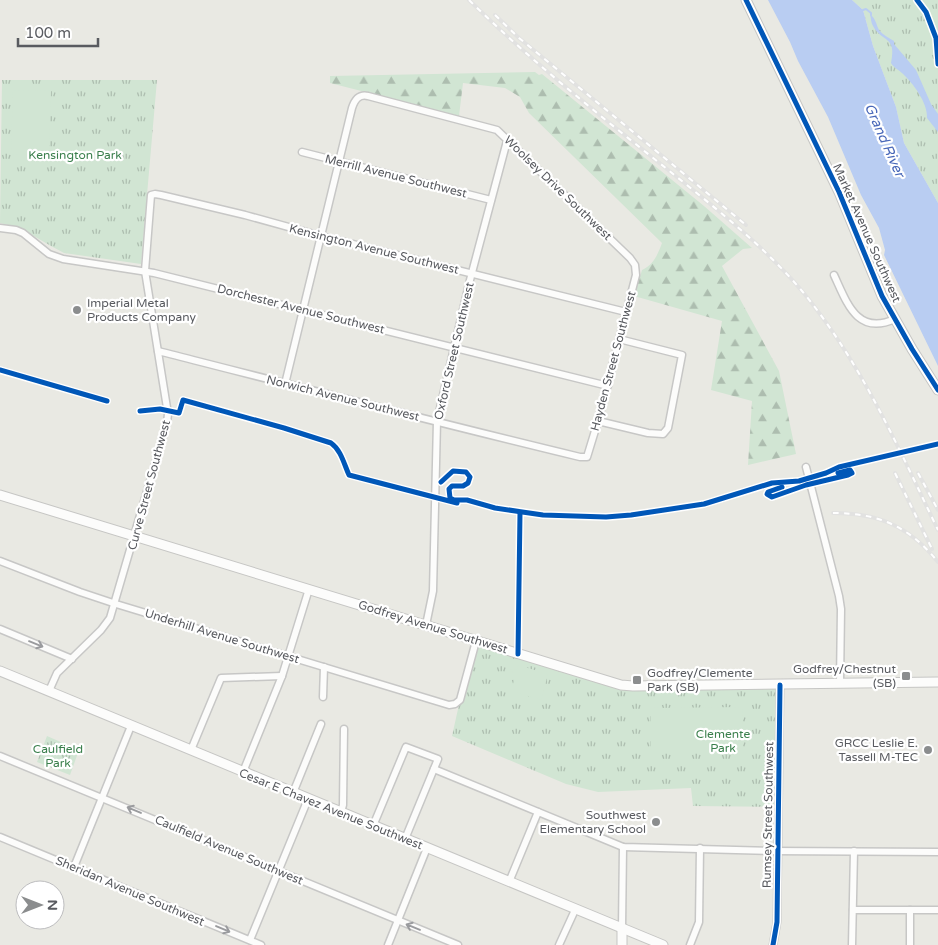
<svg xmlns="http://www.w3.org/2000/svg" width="938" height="945" viewBox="0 0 938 945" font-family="'Varela Round',sans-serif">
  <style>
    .grass { fill: url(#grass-tufts) }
    .forest { fill: url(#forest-firs) }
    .garden { fill: #d1e5d3 }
    .water { fill: #b9cdf2 }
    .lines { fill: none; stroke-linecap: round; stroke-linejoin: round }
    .stream { stroke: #b9cdf2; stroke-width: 2 }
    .street-casing { stroke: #c7c7c6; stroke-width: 9 }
    .secondary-casing { stroke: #c6c6c4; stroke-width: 11 }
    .street { stroke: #fcfcfb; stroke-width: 6 }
    .secondary { stroke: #fcfcfb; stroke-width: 9 }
    .rail-casing { stroke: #e2e2e1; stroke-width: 4 }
    .rail { stroke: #fff; stroke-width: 2; stroke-dasharray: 5.5; stroke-linecap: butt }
    .cycleway-casing { stroke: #fff; stroke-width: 8 }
    .cycleway { stroke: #0057b8; stroke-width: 5 }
    .oneway { stroke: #9a9b9e }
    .poi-dot { fill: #8b8d8e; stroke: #fff; stroke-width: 2 }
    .labels { text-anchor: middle; stroke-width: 4.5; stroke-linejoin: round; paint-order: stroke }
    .park-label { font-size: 12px; fill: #3a7f4c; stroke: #fff }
    .street-label { font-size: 12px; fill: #595b60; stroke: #fff }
    .poi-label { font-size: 12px; fill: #595b60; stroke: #fff; text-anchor: end }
    .water-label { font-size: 14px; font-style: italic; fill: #4968b9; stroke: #fff }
  </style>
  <defs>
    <pattern id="grass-tufts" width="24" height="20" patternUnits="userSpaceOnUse" patternTransform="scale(1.25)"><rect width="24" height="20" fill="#d1e5d3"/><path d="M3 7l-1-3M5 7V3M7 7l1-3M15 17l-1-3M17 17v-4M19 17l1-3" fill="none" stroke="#adbdaf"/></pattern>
    <pattern id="forest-firs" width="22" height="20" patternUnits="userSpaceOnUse" patternTransform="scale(1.25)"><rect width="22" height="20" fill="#d1e5d3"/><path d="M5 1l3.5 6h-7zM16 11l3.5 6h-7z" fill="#adbdaf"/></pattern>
  </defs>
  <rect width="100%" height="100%" fill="#e9e9e3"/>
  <g class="grass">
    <polygon points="852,0 938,0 938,203 904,143 896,107 873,46 863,10"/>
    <polygon points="2,80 157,80 141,264 64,253 51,246 20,228 0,223"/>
    <polygon points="476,641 621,685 780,685 778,807 693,806 691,788 598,792 566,784 452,736 460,700"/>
    <polygon points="47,736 79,750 70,775 37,762"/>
  </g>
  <path class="forest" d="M535 72 539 75 542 74 704 206 752 248 743 249 722 266 779 371 796 454 748 465 752 401 711 390 722 321 634 296 642 270C654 264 657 256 662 243L529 113 520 97 505 88 463 83 459 116 330 83V76Z"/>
  <g class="garden">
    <polygon points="13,90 51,91 49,155 11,154"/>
    <polygon points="518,665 548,674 541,700 511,691 516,673 509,671 510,669 517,670"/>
    <polygon points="742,707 743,747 651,747 651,708"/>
  </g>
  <g class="water">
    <polygon points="768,0 852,0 863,10 873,46 896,107 904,143 938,203 938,366 884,255 885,250 879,228 861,195 828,117 798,61 790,42"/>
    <path d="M870 14C876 19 876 24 879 30 883 35 889 38 894 41V44L916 70 931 104 938 114V132L927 118C928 103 913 83 902 73 898 69 894 68 891 63 897 35 882 43 873 26 871 23 871 18 870 14Z"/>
  </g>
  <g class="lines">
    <polyline class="stream" points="863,10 866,9 871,13 871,15"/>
    <defs>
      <g id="street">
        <polyline points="302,152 491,200"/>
        <polyline points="0,228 16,230 23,233 49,254 63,259 154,273 608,386"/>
        <path d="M834 275C847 303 857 336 895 319"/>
        <path d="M158 351C299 387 439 423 580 457H587L598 421 636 275 635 265 630 258 497 130 368 96C359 94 355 99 352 108L285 384"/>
        <polyline points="598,421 648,433 663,434 668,428 682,355 619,339"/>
        <polyline points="806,467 839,596 841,609 840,683"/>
        <polyline points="0,561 80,592 116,604 449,705 455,704 460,700 476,641"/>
        <polyline points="426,625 433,591 437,421 470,280 507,141"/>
        <polyline points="0,629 72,659"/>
        <polyline points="49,691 57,673 101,630 110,618 167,423 168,414 145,271 151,195 155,194 161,195 245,215 321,236 626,312"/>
        <polyline points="323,697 324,667"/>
        <polyline points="191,750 221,678 282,676"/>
        <polyline points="0,756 458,945"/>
        <polyline points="434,769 623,847 771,851 938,852"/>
        <polyline points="243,772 282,676 309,589"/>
        <polyline points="293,793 321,724"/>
        <polyline points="341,812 343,805 344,729"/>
        <polyline points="373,826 406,747 438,759 405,839"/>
        <polyline points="0,837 261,945"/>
        <polyline points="74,867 131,726"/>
        <polyline points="509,882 538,812"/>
        <polyline points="853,910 938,910"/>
        <polyline points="622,928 623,847"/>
        <polyline points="250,940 308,799"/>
        <polyline points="388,945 427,848"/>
        <polyline points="559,945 575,910"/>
        <polyline points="690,945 699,922 700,848"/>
        <polyline points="773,945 777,922 780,685"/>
        <polyline points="852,945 854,851"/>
        <polyline points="910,945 910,910"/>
      </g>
      <g id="secondary">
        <polyline points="746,0 839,192 882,296 912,349 938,390"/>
        <polyline points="0,495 621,685 633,686 938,682"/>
        <polyline points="0,671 663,945"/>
        <polyline points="622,945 622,928"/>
      </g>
    </defs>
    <use href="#street" class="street-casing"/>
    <use href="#secondary" class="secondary-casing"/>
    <use href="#street" class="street"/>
    <use href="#secondary" class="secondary"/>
    <defs>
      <g id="rail">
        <path d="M469 0C531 61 599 115 667 169 714 207 763 245 802 291 861 362 898 447 938 530"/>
        <polyline points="495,15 519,38 746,225"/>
        <polyline points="895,473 932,549"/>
        <polyline points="918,473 938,510"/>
        <path d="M833 513C878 513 909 526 938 562"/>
      </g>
    </defs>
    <use href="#rail" class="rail-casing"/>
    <use href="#rail" class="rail"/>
    <defs>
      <g id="cycleway">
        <polyline points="746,0 839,192 882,296 912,349 938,390"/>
        <polyline points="917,0 926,12 936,38 938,64"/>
        <polyline points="0,370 107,401"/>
        <path d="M140 411 160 409 179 413 183 400 284 428 331 443C341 450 344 464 349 475L457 503"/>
        <polyline points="441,482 453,471 466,472 470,477 468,483 463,486 452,486 449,489 450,498 454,500 467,500 495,508 543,515 606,517 631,515 704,504 772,483 799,481 826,473 839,467 938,444"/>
        <polyline points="782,487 768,492 767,494 772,497 806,485 848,475 852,473 850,470 838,473"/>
        <polyline points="518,654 520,513"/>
        <polyline points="773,945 777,922 780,685"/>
      </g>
    </defs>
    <use href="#cycleway" class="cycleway-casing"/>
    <use href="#cycleway" class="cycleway"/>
  </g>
  <defs><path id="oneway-shaft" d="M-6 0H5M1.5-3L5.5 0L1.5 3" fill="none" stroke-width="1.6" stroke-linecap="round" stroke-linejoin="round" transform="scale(1.25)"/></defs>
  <g class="oneway">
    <use href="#oneway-shaft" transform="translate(36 644) rotate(22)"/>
    <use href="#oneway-shaft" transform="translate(134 810) rotate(-157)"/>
    <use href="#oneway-shaft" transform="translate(413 927) rotate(-158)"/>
    <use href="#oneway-shaft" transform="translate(223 929) rotate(23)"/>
  </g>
  <g class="poi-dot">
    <circle cx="77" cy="310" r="5"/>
    <rect x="901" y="671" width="10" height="10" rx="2.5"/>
    <rect x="632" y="675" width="10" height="10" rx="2.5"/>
    <circle cx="928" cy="750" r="5"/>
    <circle cx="656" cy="822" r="5"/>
  </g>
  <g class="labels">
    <g class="park-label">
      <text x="75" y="159">Kensington Park</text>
      <text x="723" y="738">Clemente<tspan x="723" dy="14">Park</tspan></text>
      <text x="58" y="753">Caulfield<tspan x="58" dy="14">Park</tspan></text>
    </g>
    <g class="street-label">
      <text transform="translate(396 176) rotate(14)" y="4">Merrill Avenue Southwest</text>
      <text transform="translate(558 188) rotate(44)" y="4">Woolsey Drive Southwest</text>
      <text transform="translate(867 233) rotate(66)" y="4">Market Avenue Southwest</text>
      <text transform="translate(374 249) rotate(14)" y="4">Kensington Avenue Southwest</text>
      <text transform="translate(301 309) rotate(14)" y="4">Dorchester Avenue Southwest</text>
      <text transform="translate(454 351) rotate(-77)" y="4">Oxford Street Southwest</text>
      <text transform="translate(613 361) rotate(-75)" y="4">Hayden Street Southwest</text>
      <text transform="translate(343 398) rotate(14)" y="4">Norwich Avenue Southwest</text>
      <text transform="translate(149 485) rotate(-75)" y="4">Curve Street Southwest</text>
      <text transform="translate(433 627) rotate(17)" y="4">Godfrey Avenue Southwest</text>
      <text transform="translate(222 636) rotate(17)" y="4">Underhill Avenue Southwest</text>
      <text transform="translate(331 809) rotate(22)" y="4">Cesar E Chavez Avenue Southwest</text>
      <text transform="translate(768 815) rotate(-89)" y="4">Rumsey Street Southwest</text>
      <text transform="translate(229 850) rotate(23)" y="4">Caulfield Avenue Southwest</text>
      <text transform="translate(130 891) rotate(23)" y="4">Sheridan Avenue Southwest</text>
    </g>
    <g class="poi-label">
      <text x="87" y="307" text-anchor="start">Imperial Metal<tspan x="87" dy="14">Products Company</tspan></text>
      <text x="896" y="673">Godfrey/Chestnut<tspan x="896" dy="14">(SB)</tspan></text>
      <text x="647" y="677" text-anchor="start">Godfrey/Clemente<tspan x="647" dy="14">Park (SB)</tspan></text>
      <text x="918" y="747">GRCC Leslie E.<tspan x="918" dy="14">Tassell M-TEC</tspan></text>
      <text x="646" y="819">Southwest<tspan x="646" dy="14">Elementary School</tspan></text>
    </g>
    <g class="water-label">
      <text transform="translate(885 140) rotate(66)" y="5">Grand River</text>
    </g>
  </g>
  <g transform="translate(40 905) rotate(90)"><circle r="24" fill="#ffffff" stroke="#bdbdbf"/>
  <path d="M0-4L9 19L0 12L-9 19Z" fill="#8b8d8e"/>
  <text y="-8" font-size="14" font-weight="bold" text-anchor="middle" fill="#595b60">N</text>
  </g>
  <path d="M18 38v8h80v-8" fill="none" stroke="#595b60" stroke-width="2.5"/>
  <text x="25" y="38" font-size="15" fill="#595b60" stroke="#ffffff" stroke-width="4" paint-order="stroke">100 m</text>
</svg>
